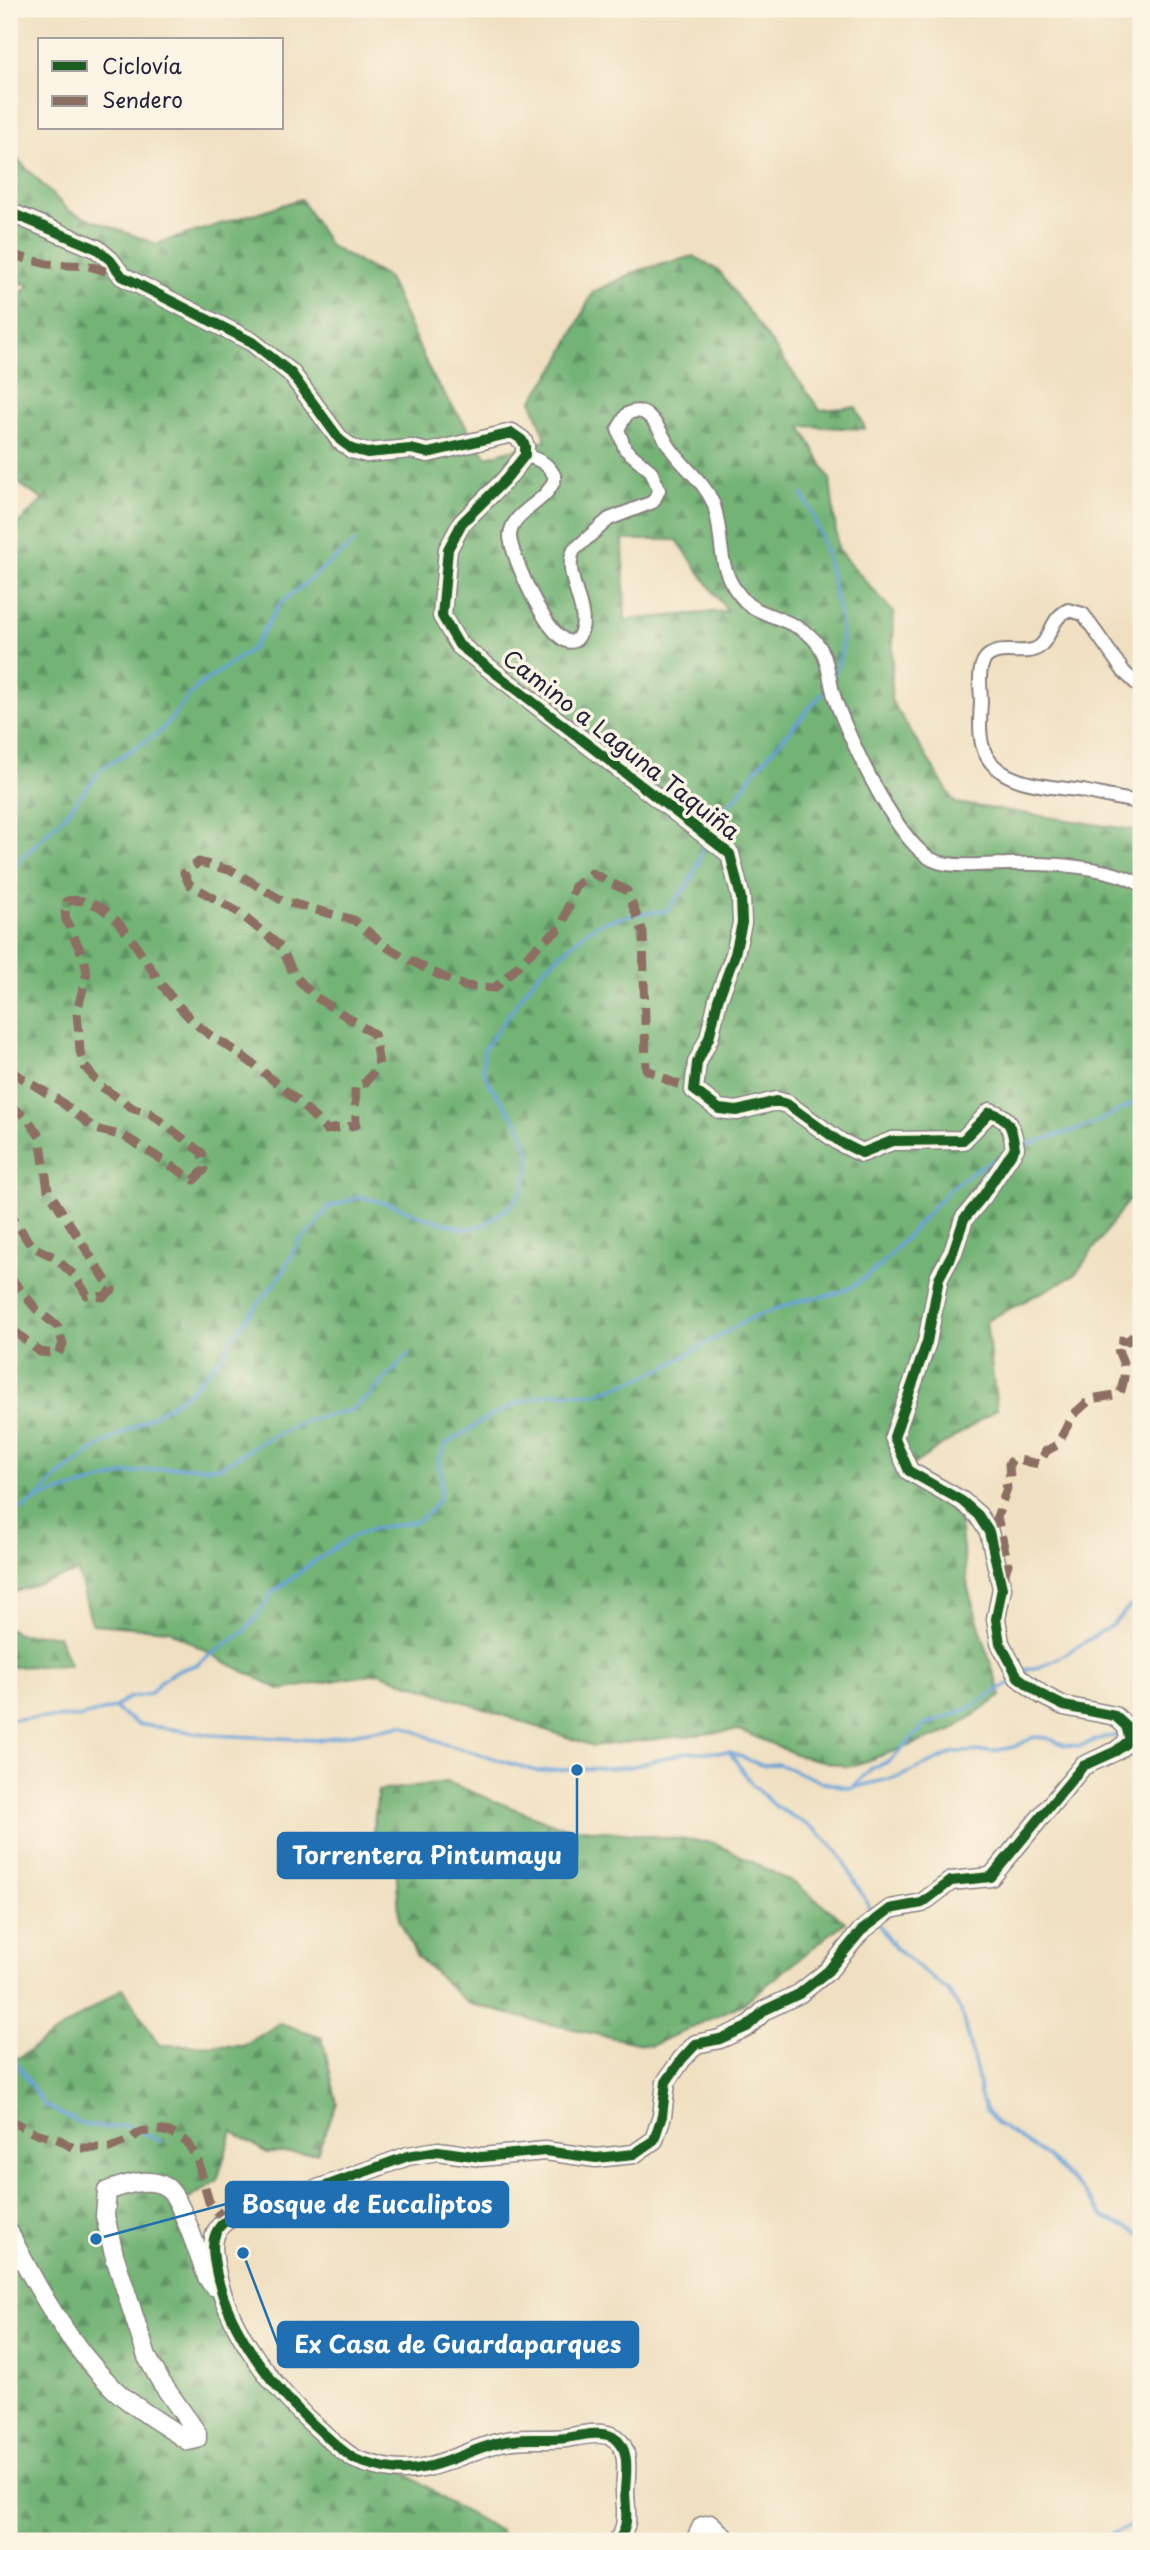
<svg xmlns="http://www.w3.org/2000/svg" width="1150" height="2550" viewBox="0 0 1150 2550" font-family="'Playpen Sans',sans-serif">
  <style>
    .forest { fill: url(#forest-firs); stroke: #4a6b58; stroke-width: 2; fill-rule: evenodd }
    .lines { fill: none; stroke-linecap: round; stroke-linejoin: round }
    .stream { stroke: #68a3d8; stroke-width: 3.5 }
    .street-casing { stroke: #89817e; stroke-width: 16 }
    .secondary-casing { stroke: #89817e; stroke-width: 21 }
    .street { stroke: #fff; stroke-width: 12 }
    .secondary { stroke: #fff; stroke-width: 18 }
    .quiet { stroke: #8d6e63; stroke-width: 9; stroke-dasharray: 18 9; stroke-linecap: butt }
    .cycleway-casing { stroke: #fcf5e5; stroke-width: 15 }
    .cycleway { stroke: #1b5e20; stroke-width: 10 }
    .labels { text-anchor: middle; stroke-width: 7; stroke-linejoin: round; paint-order: stroke }
    .street-label { font-size: 23px; fill: #22223b; stroke: #fcf5e5 }
    .leader { fill: none; stroke: #1f6fb2; stroke-width: 2.5 }
    .callout-dot { fill: #1f6fb2; stroke: #fcf5e5; stroke-width: 2.5 }
    .callout { fill: #1f6fb2; stroke: #1f6fb2; stroke-width: 2.5 }
    .callout-label { font-size: 24px; text-anchor: middle; font-weight: bold; fill: #fff }
  </style>
  <defs>
    <pattern id="forest-firs" width="22" height="20" patternUnits="userSpaceOnUse" patternTransform="scale(1.75)"><rect width="22" height="20" fill="#73b476"/><path d="M5 1l3.5 6h-7zM16 11l3.5 6h-7z" fill="#5e9262"/></pattern>
  </defs>
  <rect width="100%" height="100%" fill="#fcf5e5"/>
  <filter id="ink" filterUnits="userSpaceOnUse"><feTurbulence type="fractalNoise" baseFrequency=".0143" numOctaves="2"/><feDisplacementMap in="SourceGraphic" scale="14" xChannelSelector="R" yChannelSelector="G"/><feConvolveMatrix kernelMatrix="1 2 1 2 8 2 1 2 1" color-interpolation-filters="sRGB"/></filter>
  <filter id="wash" filterUnits="userSpaceOnUse"><feTurbulence type="fractalNoise" baseFrequency=".00686" numOctaves="4" result="noise"/><feDisplacementMap in="SourceGraphic" scale="28" xChannelSelector="R" yChannelSelector="G"/><feGaussianBlur stdDeviation="1.57" result="paint"/><feColorMatrix in="noise" values="0 0 0 0 0 0 0 0 0 0 0 0 0 0 0 0 0 1.4 0 .05"/><feComposite in="paint" operator="in"/></filter>
  <g filter="url(#wash)">
    <rect width="100%" height="100%" fill="#f0e0c1"/>
    <g class="forest">
      <path d="M9 151 69 211 156 244 301 199 330 246 388 278 432 376 487 457 546 440 532 401 559 362 593 292 640 270 694 256 719 271 820 410 856 407 865 429 801 426 830 479 838 550 894 613 891 700 955 803 1141 831V1198L1127 1202 1075 1275 986 1321 997 1409 911 1466 959 1517 968 1589 1001 1696 951 1731 849 1767 800 1756 739 1730 593 1746 378 1673 281 1690 223 1661 169 1630 92 1624 78 1572 14 1592 9 1595V532L43 500 9 477V305L30 284 9 282ZM623 540H677L727 611 625 620Z"/>
      <polygon points="9,1628 17,1634 58,1635 70,1665 9,1667"/>
      <polygon points="447,1782 558,1826 715,1843 796,1884 845,1922 743,2004 651,2046 536,2021 467,2003 416,1955 399,1919 397,1876 373,1830 378,1791"/>
      <polygon points="123,1988 159,2045 243,2046 280,2023 322,2037 337,2103 317,2153 267,2153 232,2131 217,2181 173,2209 195,2270 269,2383 338,2452 401,2470 448,2502 500,2531 503,2541 135,2541 116,2533 91,2541 9,2541 9,2057 18,2058"/>
    </g>
    <g class="lines">
      <g class="stream">
        <polyline points="802,494 813,514 828,560 841,623 842,650 834,676"/>
        <polyline points="708,830 718,815 738,795 756,769 829,686"/>
        <polyline points="9,871 66,814 103,768 160,732 197,687 253,648 279,605 355,542"/>
        <polyline points="1019,1147 1091,1125 1136,1102 1141,1102"/>
        <polyline points="39,1498 129,1473 174,1467 221,1467 261,1442 305,1421 351,1410 368,1397 409,1354"/>
        <path d="M9 1512 25 1508 37 1499 56 1478 96 1448 158 1413 190 1391 224 1353 231 1338 280 1277 299 1241 316 1226 328 1207 360 1197 394 1205 418 1215 464 1229 484 1225 513 1204 523 1189 529 1170 530 1153 519 1124 490 1085 483 1069 484 1049 538 974 587 931 603 922 636 914 666 911C687 888 699 872 704 840"/>
        <polyline points="1022,1674 1027,1669 1040,1667 1064,1655 1112,1625 1141,1596"/>
        <polyline points="114,1708 128,1698 150,1694 161,1681 176,1671 196,1665 231,1641 244,1632 255,1619 272,1593 315,1561 353,1536 377,1528 415,1522 429,1513 440,1497 442,1478 438,1461 446,1444 489,1417 519,1403 552,1393 594,1394 634,1381 664,1368 751,1318 802,1300 835,1294 852,1287 879,1267 948,1191 973,1171 1003,1155"/>
        <polyline points="9,1719 81,1717 114,1708 137,1724 212,1735 317,1740 403,1725 441,1743 536,1771 630,1767 687,1752 730,1752 761,1765 778,1764 822,1782 851,1788 901,1776 955,1752 993,1751 1014,1747 1034,1737 1047,1738 1065,1745 1080,1746 1105,1737 1122,1735"/>
        <polyline points="731,1754 751,1783 775,1806 816,1830 838,1852 874,1915"/>
        <polyline points="853,1787 872,1768 890,1761 925,1725 966,1710 1013,1681"/>
        <polyline points="879,1925 895,1948 948,1991 961,2011 978,2078 980,2094 986,2111 996,2123 1048,2157 1084,2192 1104,2217 1141,2234"/>
        <polyline points="9,2051 44,2105 82,2124 106,2128 125,2125 160,2141"/>
        <polyline points="1081,2541 1110,2535 1141,2520"/>
      </g>
    </g>
  </g>
  <g filter="url(#ink)">
    <g class="lines">
      <defs>
        <g id="street">
          <path d="M525 455C540 460 548 463 555 477 548 504 513 509 510 535 509 553 561 673 580 634 592 612 561 574 574 550L609 519 653 502 659 490 651 471 625 449 618 429 627 414C633 411 640 410 646 414 658 422 663 438 671 449 684 468 704 481 713 503 724 531 716 561 735 589 740 596 747 605 754 608 778 621 810 624 823 653 829 667 830 684 835 699 848 736 900 851 938 862 959 868 985 864 1006 864 1044 863 1109 865 1141 885"/>
          <path d="M1141 688 1124 672 1083 614 1068 610C1050 619 1052 637 1039 647 1025 657 1003 645 988 656 976 665 981 690 981 702 980 719 978 740 986 755 1003 787 1053 786 1083 791 1103 795 1122 800 1141 802"/>
        </g>
        <g id="secondary">
          <path d="M9 212 97 249 110 260 122 276 252 342 291 373 340 440 352 449 367 453 411 449 428 453 512 433 522 440 525 446V455L506 479 462 523 448 549 442 616 459 645 730 854 741 898 742 923 735 954 718 1000 709 1038 697 1063 694 1090 719 1109 737 1111 776 1101 787 1104 840 1142 862 1153 892 1141 963 1140 990 1112C1010 1118 1012 1128 1015 1148L983 1196 964 1219 953 1252 939 1278 927 1342 894 1437 909 1471 962 1501 978 1515 989 1532 1002 1588 996 1619 1000 1643 1018 1677 1042 1695 1064 1706 1115 1716 1126 1726 1130 1740 1116 1751 1083 1766 991 1877 951 1881 922 1903 890 1909 861 1931 828 1971 799 1994 765 2010 747 2027 720 2039 696 2044 682 2059 666 2082 662 2116 654 2140 634 2154 596 2158 545 2151 481 2157 438 2151 408 2156 260 2210C245 2212 226 2216 218 2229 211 2240 213 2253 215 2265 225 2329 278 2395 326 2436 334 2443 344 2453 355 2459 363 2463 376 2466 385 2468 426 2477 459 2453 497 2443 520 2436 543 2441 566 2438 579 2436 601 2430 613 2437 631 2447 626 2474 625 2490 625 2504 629 2520 623 2532 622 2536 619 2538 617 2541"/>
          <path d="M9 2232C36 2287 69 2345 113 2388 131 2406 166 2426 188 2441L197 2439V2433L161 2382 147 2357 114 2254 105 2216 107 2191C124 2185 149 2176 166 2187 180 2194 200 2260 207 2277L213 2286"/>
          <polyline points="695,2541 702,2526 711,2524 728,2541"/>
        </g>
      </defs>
      <use href="#street" class="street-casing"/>
      <use href="#secondary" class="secondary-casing"/>
      <use href="#street" class="street"/>
      <use href="#secondary" class="secondary"/>
      <g class="quiet">
        <polyline points="9,254 47,264 89,266 119,275"/>
        <path d="M9 1070 60 1101 95 1129 124 1136 194 1180 204 1170 202 1153 150 1113 134 1109 102 1087 85 1067 80 1051 77 1012 87 972 84 958 66 920 65 911 67 901C115 892 141 959 165 989 175 1002 188 1018 201 1028 212 1038 226 1044 237 1052 268 1075 300 1101 326 1130L356 1125 355 1086 365 1083 379 1065 374 1034 314 996 294 975 281 947 238 912 189 884 184 873 199 862 233 871 283 901 354 920 385 946 428 970 464 986 495 988 541 943 562 927 575 886 592 873 627 891 643 932 646 1069 669 1081 694 1090"/>
        <polyline points="9,1105 27,1118 40,1137 48,1190 112,1290 103,1297 87,1295 75,1276 54,1257 31,1246 9,1211"/>
        <polyline points="9,1276 37,1310 58,1327 63,1344 58,1354 40,1352 9,1327"/>
        <path d="M1003 1579 1008 1564 997 1517 1007 1488 1006 1483 1010 1479 1009 1464 1013 1459 1039 1464 1046 1451 1057 1445 1073 1415 1091 1399 1120 1394C1123 1384 1126 1374 1123 1363 1120 1353 1117 1353 1118 1340L1128 1341 1136 1333 1141 1334"/>
        <polyline points="9,2126 11,2127 14,2122 32,2132 60,2140 73,2148 109,2148 131,2139 140,2132 156,2130 170,2132 188,2143 198,2161 209,2202 225,2220"/>
      </g>
      <defs>
        <path id="cycleway" d="M9 212 97 249 110 260 122 276 252 342 291 373 340 440 352 449 367 453 411 449 428 453 512 433 522 440 525 446V455L506 479 462 523 448 549 442 616 459 645 730 854 741 898 742 923 735 954 718 1000 709 1038 697 1063 694 1090 719 1109 737 1111 776 1101 787 1104 840 1142 862 1153 892 1141 963 1140 990 1112C1010 1118 1012 1128 1015 1148L983 1196 964 1219 953 1252 939 1278 927 1342 894 1437 909 1471 962 1501 978 1515 989 1532 1002 1588 996 1619 1000 1643 1018 1677 1042 1695 1064 1706 1115 1716 1126 1726 1130 1740 1116 1751 1083 1766 991 1877 951 1881 922 1903 890 1909 861 1931 828 1971 799 1994 765 2010 747 2027 720 2039 696 2044 682 2059 666 2082 662 2116 654 2140 634 2154 596 2158 545 2151 481 2157 438 2151 408 2156 260 2210C245 2212 226 2216 218 2229 211 2240 213 2253 215 2265 225 2329 278 2395 326 2436 334 2443 344 2453 355 2459 363 2463 376 2466 385 2468 426 2477 459 2453 497 2443 520 2436 543 2441 566 2438 579 2436 601 2430 613 2437 631 2447 626 2474 625 2490 625 2504 629 2520 623 2532 622 2536 619 2538 617 2541"/>
      </defs>
      <use href="#cycleway" class="cycleway-casing"/>
      <use href="#cycleway" class="cycleway"/>
    </g>
  </g>
  <g class="labels">
    <g class="street-label">
      <text transform="translate(621 745) rotate(38)" y="8">Camino a Laguna Taquiña</text>
    </g>
  </g>
  <path class="leader" d="M577 1770L577 1855M96 2239L226 2204M243 2253L278 2345"/>
  <g class="callout-dot">
    <circle cx="577" cy="1770" r="7"/>
    <circle cx="96" cy="2239" r="7"/>
    <circle cx="243" cy="2253" r="7"/>
  </g>
  <g class="callout">
    <rect x="278" y="1833" width="299" height="45" rx="7"/>
    <rect x="226" y="2182" width="282" height="45" rx="7"/>
    <rect x="278" y="2322" width="360" height="45" rx="7"/>
  </g>
  <g class="callout-label">
    <text x="427" y="1864">Torrentera Pintumayu</text>
    <text x="367" y="2213">Bosque de Eucaliptos</text>
    <text x="458" y="2353">Ex Casa de Guardaparques</text>
  </g>
  <rect width="1150" height="2550" fill="none" stroke="#fcf5e5" stroke-width="35"/>
  <rect x="38" y="38" width="245" height="91" fill="#fcf5e5" stroke="#a5a1a1" stroke-width="2"/>
  <rect x="52" y="61" width="35" height="10" fill="#1b5e20" stroke="#a5a1a1" stroke-width="2"/>
  <text x="102" y="74" font-size="21" fill="#22223b">Ciclovía</text>
  <rect x="52" y="96" width="35" height="10" fill="#8d6e63" stroke="#a5a1a1" stroke-width="2"/>
  <text x="102" y="108" font-size="21" fill="#22223b">Sendero</text>
</svg>
